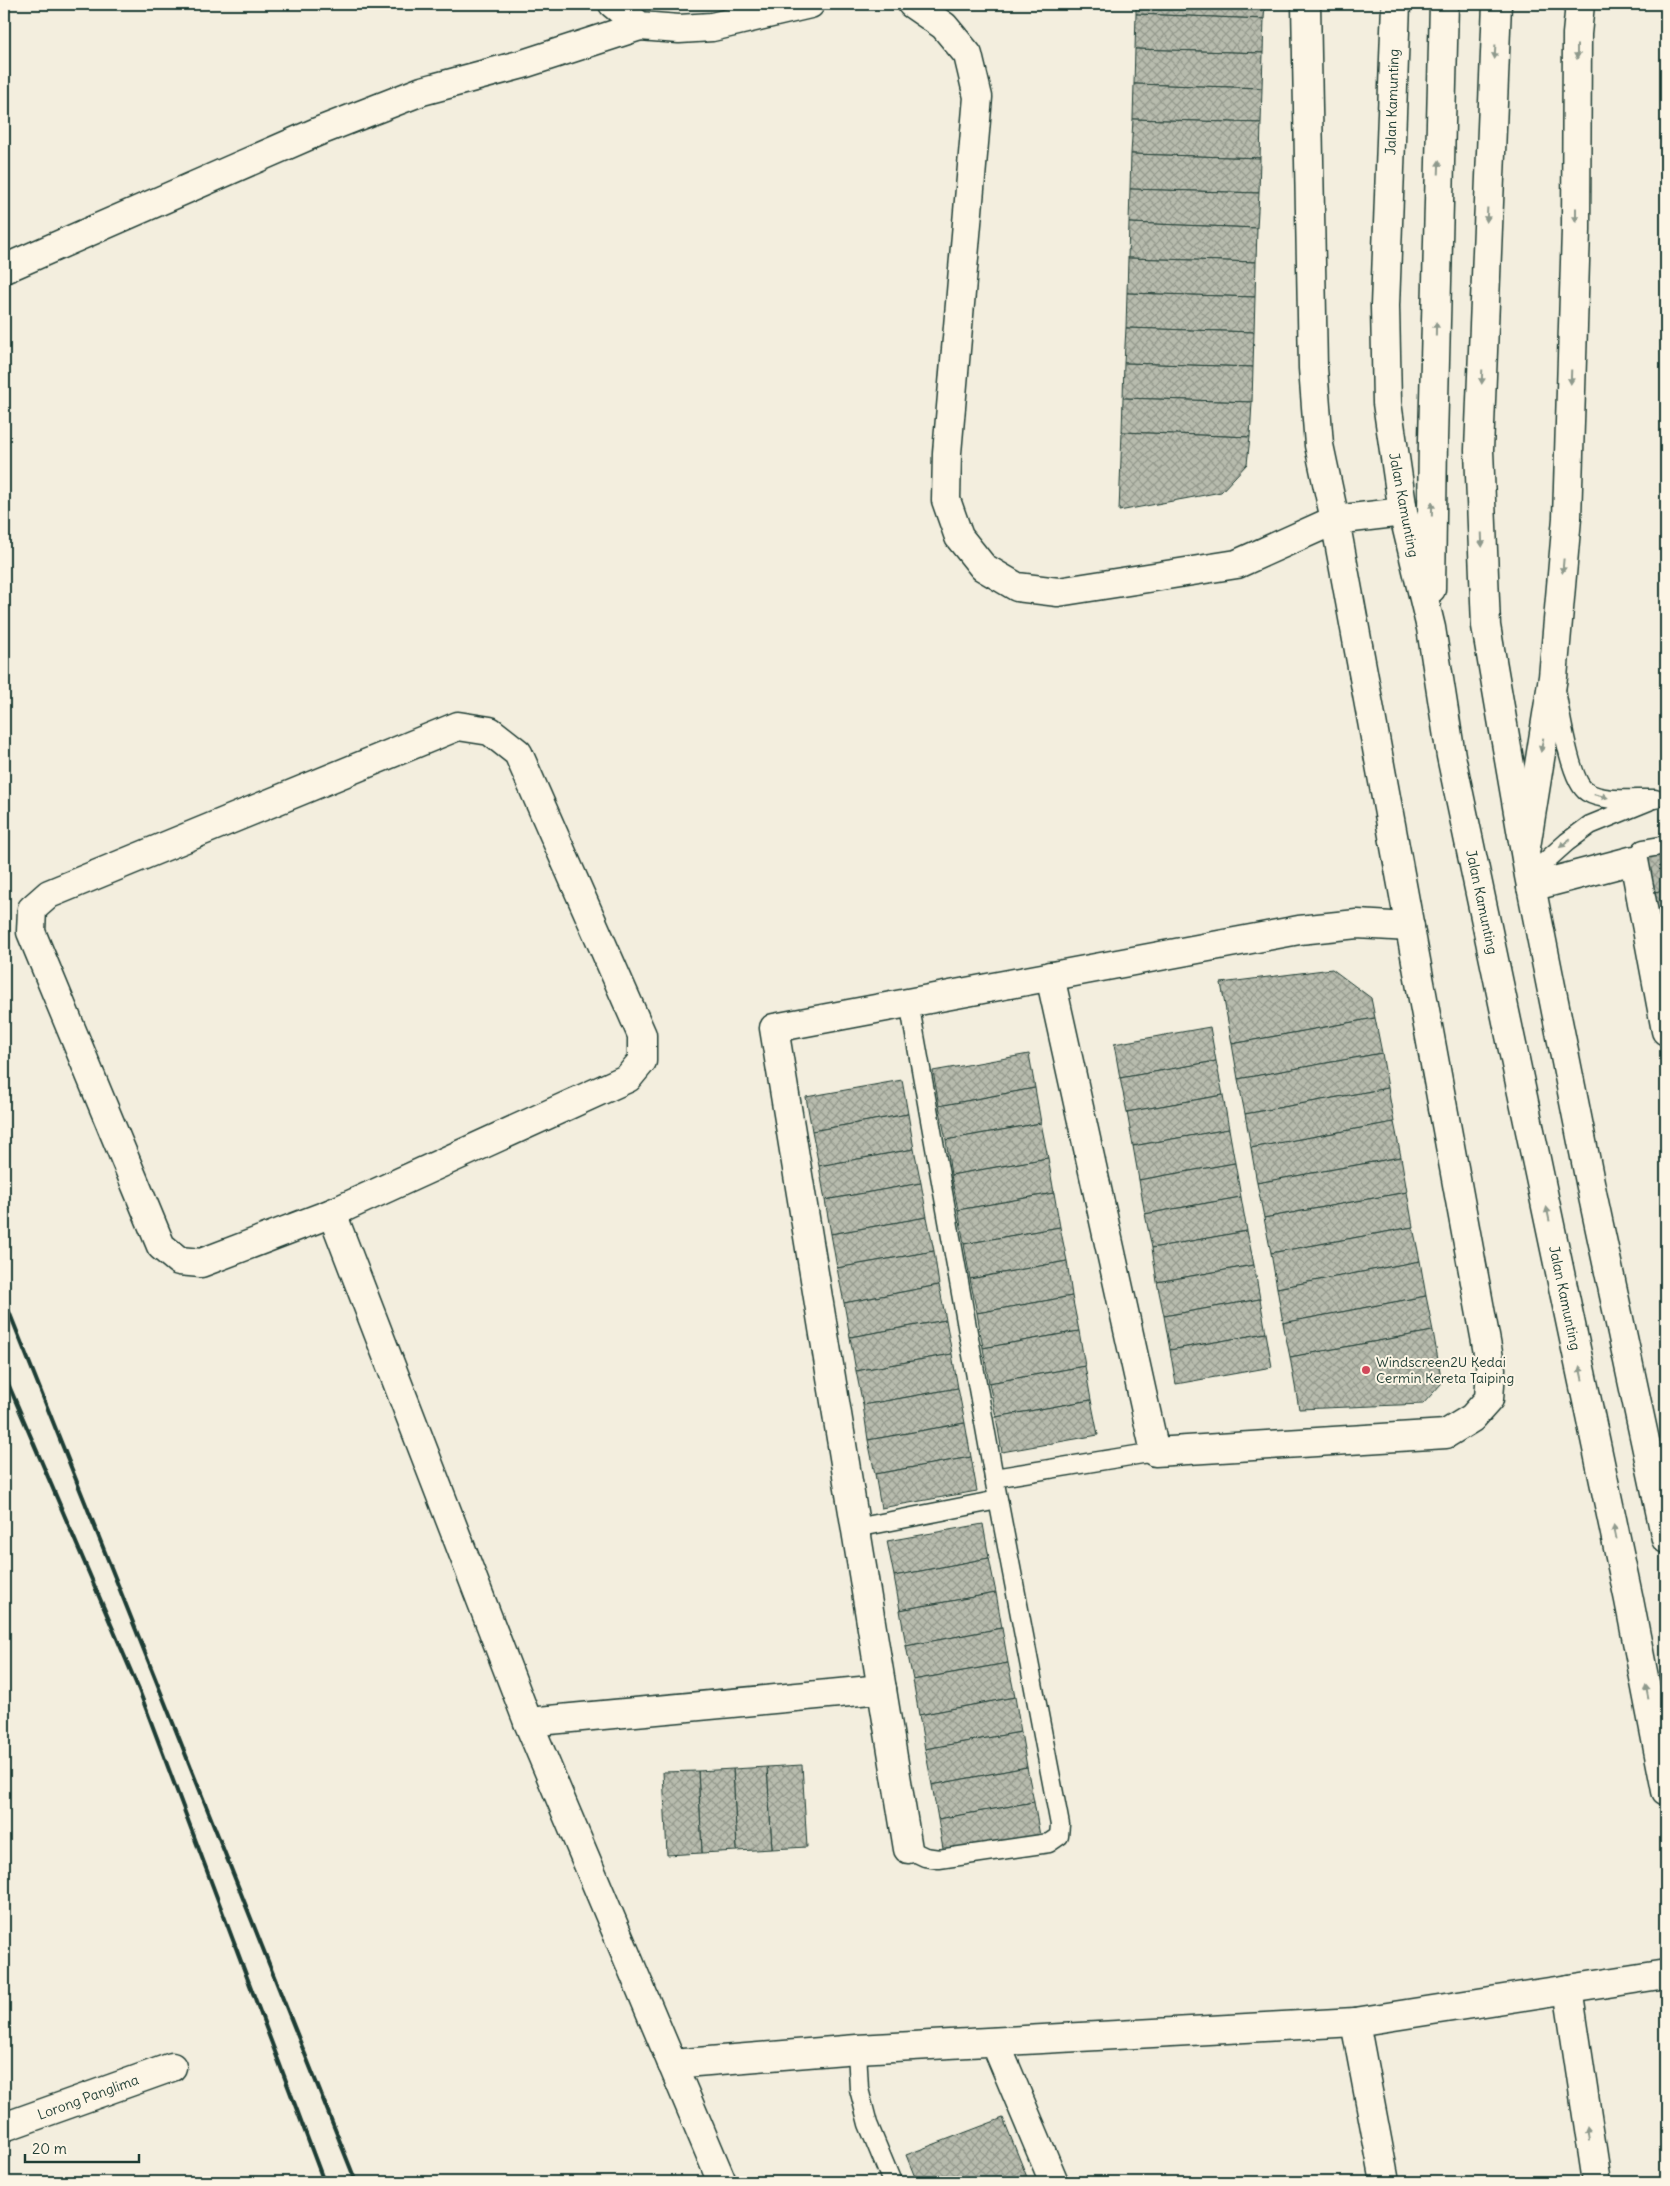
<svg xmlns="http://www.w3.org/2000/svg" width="1670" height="2186" viewBox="0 0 1670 2186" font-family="Delius,sans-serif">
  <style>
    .building { fill: url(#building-cross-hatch); stroke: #1f3d34 }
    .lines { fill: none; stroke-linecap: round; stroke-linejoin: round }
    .lane-casing { stroke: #1f3d34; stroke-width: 21 }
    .street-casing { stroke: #1f3d34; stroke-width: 31 }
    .secondary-casing { stroke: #1f3d34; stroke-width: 31 }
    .lane { stroke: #fcf5e5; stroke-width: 18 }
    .street { stroke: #fcf5e5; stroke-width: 28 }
    .secondary { stroke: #fcf5e5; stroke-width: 28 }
    .rail { stroke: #1f3d34; stroke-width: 4 }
    .oneway { fill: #8e998c }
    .poi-dot { fill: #d1495b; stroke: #fcf5e5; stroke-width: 2 }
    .labels { text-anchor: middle; stroke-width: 4; stroke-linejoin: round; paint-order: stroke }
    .street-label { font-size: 14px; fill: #1f3d34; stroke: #fcf5e5 }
    .poi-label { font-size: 14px; fill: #1f3d34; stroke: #fcf5e5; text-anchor: start }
  </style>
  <defs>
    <pattern id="building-cross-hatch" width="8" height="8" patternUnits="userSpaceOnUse" patternTransform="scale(1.25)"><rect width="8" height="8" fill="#b8bcae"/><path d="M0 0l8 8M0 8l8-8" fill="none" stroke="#959a8e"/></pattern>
  </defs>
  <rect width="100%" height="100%" fill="#f3eede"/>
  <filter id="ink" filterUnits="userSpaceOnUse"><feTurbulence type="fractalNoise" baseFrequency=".02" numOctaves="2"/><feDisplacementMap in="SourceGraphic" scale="10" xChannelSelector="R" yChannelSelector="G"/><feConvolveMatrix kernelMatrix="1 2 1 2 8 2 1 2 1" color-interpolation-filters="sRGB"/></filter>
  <g filter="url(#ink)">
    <g class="building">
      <polygon points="1136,4 1265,4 1264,19 1136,14"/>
      <polygon points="1136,14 1264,19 1263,53 1135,49"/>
      <polygon points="1135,49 1263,53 1262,88 1134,84"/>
      <polygon points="1134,84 1262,88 1261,123 1133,119"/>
      <polygon points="1133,119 1261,123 1260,158 1131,154"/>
      <polygon points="1131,154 1260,158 1259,193 1130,189"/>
      <polygon points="1130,189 1259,193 1257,228 1129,223"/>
      <polygon points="1129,223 1257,228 1256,262 1128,258"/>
      <polygon points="1128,258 1256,262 1255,297 1127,293"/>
      <polygon points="1127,293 1255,297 1254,332 1126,328"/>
      <polygon points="1126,328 1254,332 1253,367 1124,363"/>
      <polygon points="1124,363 1253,367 1252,402 1123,398"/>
      <polygon points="1123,398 1252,402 1250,437 1122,432"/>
      <polygon points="1122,432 1250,437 1247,464 1221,492 1119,511"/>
      <polygon points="1666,854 1666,890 1654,892 1648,857"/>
      <polygon points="1666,890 1666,926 1660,927 1654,892"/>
      <polygon points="1666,926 1666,962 1660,927"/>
      <polygon points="1332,969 1371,998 1375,1018 1232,1044 1221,983"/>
      <polygon points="1375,1018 1382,1053 1238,1079 1232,1044"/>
      <polygon points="1210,1027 1216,1061 1120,1078 1114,1044"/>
      <polygon points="1382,1053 1388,1088 1245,1114 1238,1079"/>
      <polygon points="1029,1054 1035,1088 939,1106 933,1071"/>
      <polygon points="1216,1061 1223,1095 1127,1112 1120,1078"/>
      <polygon points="902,1080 908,1114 812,1131 806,1097"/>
      <polygon points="1035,1088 1041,1123 946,1140 939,1106"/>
      <polygon points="1388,1088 1394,1122 1251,1148 1245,1114"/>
      <polygon points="1223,1095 1229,1129 1133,1146 1127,1112"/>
      <polygon points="908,1114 914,1149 819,1166 812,1131"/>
      <polygon points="1394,1122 1401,1157 1257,1183 1251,1148"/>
      <polygon points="1041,1123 1048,1158 951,1175 946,1140"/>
      <polygon points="1229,1129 1235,1163 1139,1180 1133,1146"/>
      <polygon points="914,1149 921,1183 825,1200 819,1166"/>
      <polygon points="1401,1157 1407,1192 1264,1218 1257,1183"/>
      <polygon points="1048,1158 1054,1193 958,1210 951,1175"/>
      <polygon points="1235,1163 1241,1197 1145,1214 1139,1180"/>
      <polygon points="921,1183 927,1217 831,1234 825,1200"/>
      <polygon points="1407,1192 1413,1227 1271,1253 1264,1218"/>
      <polygon points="1054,1193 1060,1227 964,1244 958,1210"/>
      <polygon points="1241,1197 1247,1231 1152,1248 1145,1214"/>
      <polygon points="927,1217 934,1251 837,1268 831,1234"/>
      <polygon points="1060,1227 1067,1261 970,1279 964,1244"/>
      <polygon points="1413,1227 1420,1261 1277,1288 1271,1253"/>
      <polygon points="1247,1231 1254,1265 1157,1282 1152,1248"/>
      <polygon points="934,1251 939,1285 844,1303 837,1268"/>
      <polygon points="1067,1261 1072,1296 977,1313 970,1279"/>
      <polygon points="1420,1261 1426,1296 1283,1323 1277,1288"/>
      <polygon points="1254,1265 1260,1299 1164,1316 1157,1282"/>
      <polygon points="939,1285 946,1320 850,1337 844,1303"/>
      <polygon points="1072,1296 1079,1331 983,1348 977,1313"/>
      <polygon points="1426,1296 1433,1331 1290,1357 1283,1323"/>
      <polygon points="1260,1299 1266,1333 1170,1350 1164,1316"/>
      <polygon points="946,1320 952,1354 856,1371 850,1337"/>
      <polygon points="1079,1331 1085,1366 989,1383 983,1348"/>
      <polygon points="1433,1331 1442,1383 1423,1404 1299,1409 1290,1357"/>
      <polygon points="1266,1333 1272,1367 1176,1384 1170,1350"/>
      <polygon points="952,1354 958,1388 863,1405 856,1371"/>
      <polygon points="1085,1366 1091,1400 996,1417 989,1383"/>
      <polygon points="958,1388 965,1423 868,1440 863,1405"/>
      <polygon points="1091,1400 1098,1435 1002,1452 996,1417"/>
      <polygon points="965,1423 971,1457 875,1474 868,1440"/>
      <polygon points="971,1457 977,1491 881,1508 875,1474"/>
      <polygon points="983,1524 989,1558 894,1576 887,1541"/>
      <polygon points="989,1558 996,1593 900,1610 894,1576"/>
      <polygon points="996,1593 1002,1628 906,1646 900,1610"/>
      <polygon points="1002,1628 1008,1663 913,1680 906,1646"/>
      <polygon points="1008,1663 1015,1697 919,1715 913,1680"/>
      <polygon points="1015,1697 1021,1732 925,1749 919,1715"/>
      <polygon points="1021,1732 1027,1767 932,1785 925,1749"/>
      <polygon points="802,1765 807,1847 772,1849 767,1767"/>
      <polygon points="767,1767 772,1849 737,1851 733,1769"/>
      <polygon points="1027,1767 1034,1802 938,1819 932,1785"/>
      <polygon points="733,1769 737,1851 702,1853 698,1771"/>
      <polygon points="698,1771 702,1853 667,1855 663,1772"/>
      <polygon points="1034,1802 1040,1836 944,1854 938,1819"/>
      <polygon points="1003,2118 1029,2182 917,2182 906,2155"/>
    </g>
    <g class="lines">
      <defs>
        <g id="lane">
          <path d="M1556 690C1560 711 1570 782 1587 792 1605 803 1635 798 1655 799"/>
          <polyline points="1634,860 1643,849 1666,845"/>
          <polyline points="1529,876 1567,842 1590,825 1649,801"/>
          <polyline points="994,1478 1155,1452"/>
          <polyline points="856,1528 998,1500"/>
          <polyline points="908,1849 925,1857 939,1859 1049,1843 1059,1836 1060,1825 994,1478 909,1002"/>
          <polyline points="857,2049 859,2089 868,2124 892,2182"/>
        </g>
        <g id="street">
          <polyline points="613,4 640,26 679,29 712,27 810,4"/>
          <polyline points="912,4 944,26 968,55 978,97 947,453 946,500 959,537 983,567 1017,587 1058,592 1237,564 1335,520 1491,1369 1489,1399 1472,1418 1446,1434 1155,1452 1050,976"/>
          <polyline points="1306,4 1313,368 1319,445 1335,520 1403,512"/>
          <polyline points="4,269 317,132 422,91 523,64 640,26"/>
          <polygon points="458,726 490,731 518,753 642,1035 642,1061 628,1078 332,1213 201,1263 179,1261 161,1246 31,932 32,909 49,894"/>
          <polyline points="1526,847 1553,677 1567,518 1576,230 1577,34 1580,4"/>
          <polyline points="1531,887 1634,860 1666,1031"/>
          <polyline points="332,1213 528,1722 722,2182"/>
          <polyline points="528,1722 882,1689"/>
          <polyline points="908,1849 774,1028 1299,930 1357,924 1410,927"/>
          <polyline points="1355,2022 1385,2182"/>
          <polyline points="995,2042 1054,2182"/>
          <polyline points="672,2064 857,2049 1355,2022 1666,1974"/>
          <polyline points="4,2127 172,2067"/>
        </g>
        <g id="secondary">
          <polyline points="1396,4 1385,306 1387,403 1403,512 1431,628 1451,756 1629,1600 1666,1791"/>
          <polyline points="1497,4 1479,450 1486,626 1529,876 1593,1197 1666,1539"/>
          <polyline points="1431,589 1433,440 1444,4"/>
          <polyline points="1568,1989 1597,2182"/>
        </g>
      </defs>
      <use href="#lane" class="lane-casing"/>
      <use href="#street" class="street-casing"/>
      <use href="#secondary" class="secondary-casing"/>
      <use href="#lane" class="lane"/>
      <use href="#street" class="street"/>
      <use href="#secondary" class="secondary"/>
      <g class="rail">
        <polyline points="4,1299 356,2182"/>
        <polyline points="4,1374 139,1690 324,2182"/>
      </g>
    </g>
    <defs><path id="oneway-solid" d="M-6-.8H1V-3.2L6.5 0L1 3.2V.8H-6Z" transform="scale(1.25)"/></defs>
    <g class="oneway">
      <use href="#oneway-solid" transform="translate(1495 52) rotate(93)"/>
      <use href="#oneway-solid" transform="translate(1577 52) rotate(90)"/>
      <use href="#oneway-solid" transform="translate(1439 167) rotate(-88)"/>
      <use href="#oneway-solid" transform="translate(1487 215) rotate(93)"/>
      <use href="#oneway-solid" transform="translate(1576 215) rotate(90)"/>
      <use href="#oneway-solid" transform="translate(1436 329) rotate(-89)"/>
      <use href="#oneway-solid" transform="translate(1482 377) rotate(92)"/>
      <use href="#oneway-solid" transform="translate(1571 377) rotate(92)"/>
      <use href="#oneway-solid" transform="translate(1432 509) rotate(-89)"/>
      <use href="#oneway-solid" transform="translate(1482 540) rotate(88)"/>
      <use href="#oneway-solid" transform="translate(1563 566) rotate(95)"/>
      <use href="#oneway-solid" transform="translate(1542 745) rotate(100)"/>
      <use href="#oneway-solid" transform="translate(1601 796) rotate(14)"/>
      <use href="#oneway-solid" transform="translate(1565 843) rotate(140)"/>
      <use href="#oneway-solid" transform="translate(1548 1214) rotate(-102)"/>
      <use href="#oneway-solid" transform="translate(1581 1373) rotate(-102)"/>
      <use href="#oneway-solid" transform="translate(1615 1532) rotate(-102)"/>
      <use href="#oneway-solid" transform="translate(1647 1692) rotate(-101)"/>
      <use href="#oneway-solid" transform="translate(1589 2134) rotate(-98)"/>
    </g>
  </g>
  <circle class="poi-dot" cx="1366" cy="1370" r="5"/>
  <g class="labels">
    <g class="street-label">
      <text transform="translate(1392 102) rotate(-88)" y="5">Jalan Kamunting</text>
      <text transform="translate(1404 505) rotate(79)" y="5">Jalan Kamunting</text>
      <text transform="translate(1482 902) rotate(78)" y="5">Jalan Kamunting</text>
      <text transform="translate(1565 1298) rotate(78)" y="5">Jalan Kamunting</text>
      <text transform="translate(88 2097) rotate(-20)" y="5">Lorong Panglima</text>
    </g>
    <g class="poi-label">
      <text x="1376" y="1367">Windscreen2U Kedai<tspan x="1376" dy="16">Cermin Kereta Taiping</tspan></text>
    </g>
  </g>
  <rect width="1670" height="2186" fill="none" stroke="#fcf5e5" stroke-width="20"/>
  <rect x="10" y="10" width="1650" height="2166" fill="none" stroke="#1f3d34" stroke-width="2" filter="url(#ink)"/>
  <path d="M25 2154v8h114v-8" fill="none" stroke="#1f3d34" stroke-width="2.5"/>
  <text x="32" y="2154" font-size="15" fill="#1f3d34" stroke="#fcf5e5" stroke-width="4" paint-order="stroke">20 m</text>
</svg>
